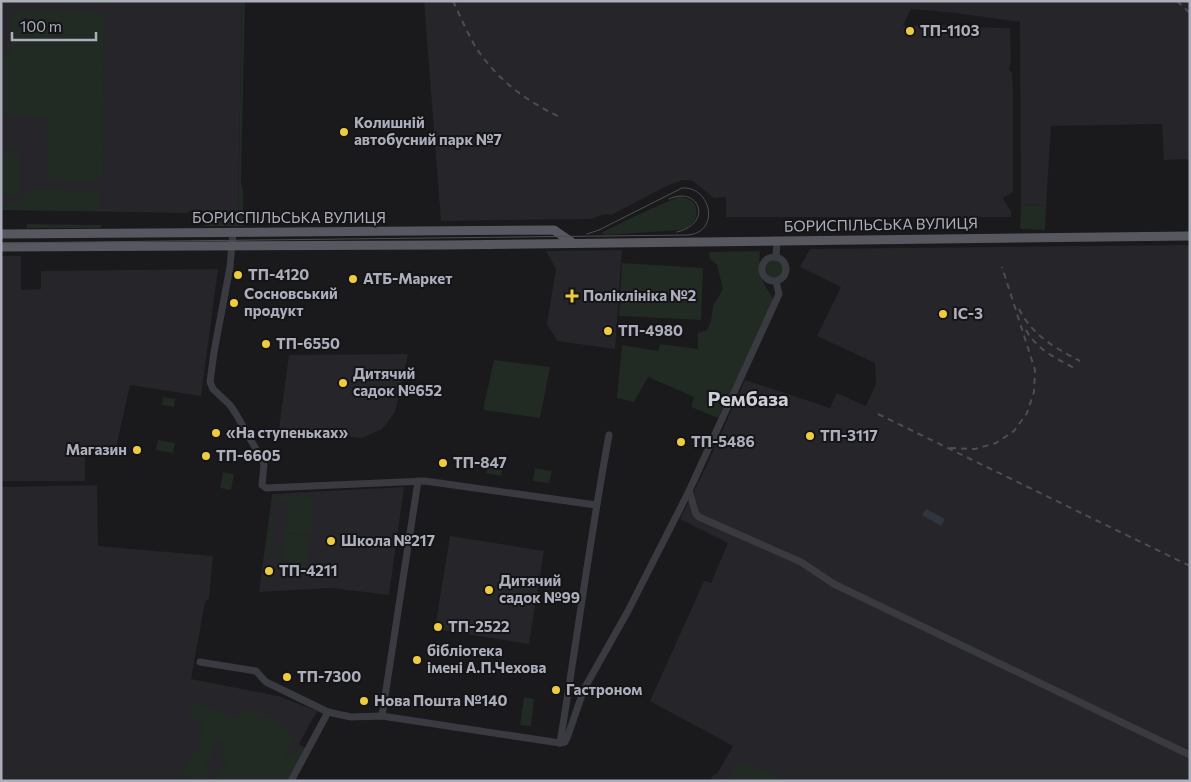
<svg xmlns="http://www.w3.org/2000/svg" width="1191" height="782" viewBox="0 0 1191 782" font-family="Commissioner,sans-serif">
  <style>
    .built { fill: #262529 }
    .green { fill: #212a23; fill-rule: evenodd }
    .water { fill: #2f3640 }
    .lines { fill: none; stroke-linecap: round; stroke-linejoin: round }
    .minor { stroke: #3a3b40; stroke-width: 7 }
    .major { stroke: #56575f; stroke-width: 9 }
    .tram { stroke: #4d4e55; stroke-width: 1 }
    .rail { stroke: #4d4e55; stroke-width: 2; stroke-dasharray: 6 5; stroke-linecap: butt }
    .poi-dot { fill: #eecc3f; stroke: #151417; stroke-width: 2 }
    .labels { text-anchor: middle; stroke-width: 4; stroke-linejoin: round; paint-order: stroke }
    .poi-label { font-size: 15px; font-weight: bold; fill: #acafbb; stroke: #151417; text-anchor: start }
    .street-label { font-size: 15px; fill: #acafbb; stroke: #151417 }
    .district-label { font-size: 20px; font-weight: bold; fill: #cdced7; stroke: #151417 }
  </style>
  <rect width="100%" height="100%" fill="#1a191c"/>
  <g class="built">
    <polygon points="1,1 242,1 238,212 189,211 187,213 1,210"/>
    <polygon points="424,1 1190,1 1190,159 1164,160 1162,124 1051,126 1046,206 1021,205 1020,22 956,13 911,9 903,26 961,25 965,27 1010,28 1011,61 1009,70 1012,72 1013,92 1013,192 1003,198 1009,209 1011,211 1011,217 726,217 726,197 714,198 693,181 683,180 667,186 611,215 606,214 590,219 441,221"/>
    <polygon points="1190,245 1190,781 710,781 713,775 717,774 733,746 650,701 704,581 711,583 728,543 680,519 706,467 745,380 830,408 837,393 866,406 876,384 875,363 817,336 841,287 800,267 810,249"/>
    <polygon points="622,250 615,349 557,341 547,324 556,269 546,251"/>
    <polygon points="1,256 21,256 21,290 41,289 41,271 218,269 201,396 130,385 115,452 85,453 85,481 1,481"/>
    <polygon points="408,354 395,412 382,429 362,438 279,428 289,355"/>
    <polygon points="97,485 98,546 213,556 209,598 205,602 191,679 278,696 317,711 299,744 305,748 284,781 1,781 1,487"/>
    <polygon points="404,487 389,595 331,588 259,592 272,494"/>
    <polygon points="450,536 544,551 529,644 435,629"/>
  </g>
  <g class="green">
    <polygon points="13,1 46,1 47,3 45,5 13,4"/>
    <polygon points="53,1 83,1 83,5 59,5"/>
    <polygon points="242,1 245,1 241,184 243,190 243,226 204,226 206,221 238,221"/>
    <polygon points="17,10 99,12 104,16 102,176 98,182 48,181 46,117 4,116 3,55 11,55 11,15 13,11"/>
    <path d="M4 150H16L19 154 20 186 18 193C13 198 7 196 2 191V152Z"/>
    <polygon points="35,188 95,190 100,195 99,211 1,210 1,204 18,203 30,190"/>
    <path d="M678 197C693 198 700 205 695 220L687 228 680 230 607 235 601 233 633 217Z"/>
    <polygon points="1021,205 1046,206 1045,230 1022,229 1020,228"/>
    <polygon points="27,224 101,225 101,228 27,228"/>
    <path d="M760 251C758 273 761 282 774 299L718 418 691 407 694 397 648 377 634 402 617 398 622 345 658 351 660 344 698 349V333L707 330 711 321 713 306 723 289 717 265 710 259 709 252Z"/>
    <circle cx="775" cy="269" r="9"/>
    <polygon points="622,263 703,268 701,320 619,316"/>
    <polygon points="494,360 550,367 540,418 483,410"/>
    <polygon points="163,397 175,399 174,407 162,405"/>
    <polygon points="158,440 175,443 173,453 156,450"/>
    <polygon points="488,463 503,465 501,476 486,473"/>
    <polygon points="535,468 552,471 549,483 533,481"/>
    <polygon points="223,472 234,474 231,490 220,488"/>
    <path d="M282 495 288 497 292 502 293 495 315 498 311 535 288 532V534L310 537 306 568 284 566 285 553C280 564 267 564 266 550L273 502 276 497ZM279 499H285L288 504 281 554C278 559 271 559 270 552L276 503Z"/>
    <polygon points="524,697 534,699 531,726 520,725"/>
    <path d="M193 702 237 717 245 708C263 713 289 722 296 742L285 753 287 757 301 748 304 754 287 781H212L219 777 220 768 229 761 220 754 224 743 216 740 210 762 205 763 210 773 206 778 207 781H191V778L184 776 183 771 195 751 202 754 199 742 204 727 188 713Z"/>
    <path d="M742 761 788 781H725C733 775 734 766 742 761Z"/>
  </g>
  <polygon class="water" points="926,509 945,519 941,526 922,515"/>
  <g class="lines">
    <g class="minor">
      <polyline points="233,232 230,267 214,352 210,382 213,389 230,405 236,414 261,458 264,464 262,485 266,488 425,481 596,505"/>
      <circle cx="774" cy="269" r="12"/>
      <polyline points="776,257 777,240"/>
      <polyline points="689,491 696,514 699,517 801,562 834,584 1190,755"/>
      <polyline points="200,662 256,671 266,682 328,712 351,717 382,716 560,743"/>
      <polyline points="382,716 418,481"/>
      <polyline points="560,743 565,742 567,738 584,689 628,611 689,491 779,294 776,281"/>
      <path d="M560 743C577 640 590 537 609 435"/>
      <polyline points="291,781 328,712"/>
    </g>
    <g class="major">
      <polyline points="1,234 554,230 573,243"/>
      <polyline points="1,247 445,245 1190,236"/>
    </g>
    <g class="tram">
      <path d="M669 199C699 185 714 223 677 232"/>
      <path d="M1 243 688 235C721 232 711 186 682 188L599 230 587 234"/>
    </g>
    <g class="rail">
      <path d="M453 1C460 16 467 32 475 46 496 79 527 102 562 118"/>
      <polyline points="1177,1 1190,13"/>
      <path d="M1019 309C1032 335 1055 348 1080 361"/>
      <path d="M1026 330C1037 350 1056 358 1076 369"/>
      <polyline points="878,414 1190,566"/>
      <polyline points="950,448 975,449 996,443 1014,431 1027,413 1034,392 1035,370 1002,267"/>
    </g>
  </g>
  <g class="poi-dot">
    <circle cx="910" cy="31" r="5"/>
    <circle cx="344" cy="132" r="5"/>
    <circle cx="238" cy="275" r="5"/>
    <circle cx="353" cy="279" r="5"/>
    <path d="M569.5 288.5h5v5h5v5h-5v5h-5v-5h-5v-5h5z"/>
    <circle cx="234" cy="303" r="5"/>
    <circle cx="943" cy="314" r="5"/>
    <circle cx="608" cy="331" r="5"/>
    <circle cx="266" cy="344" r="5"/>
    <circle cx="343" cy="383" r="5"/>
    <circle cx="216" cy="433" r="5"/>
    <circle cx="810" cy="436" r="5"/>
    <circle cx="681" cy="442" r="5"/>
    <circle cx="137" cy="450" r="5"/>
    <circle cx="206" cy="456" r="5"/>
    <circle cx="443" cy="463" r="5"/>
    <circle cx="331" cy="541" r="5"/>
    <circle cx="269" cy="571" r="5"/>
    <circle cx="489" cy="590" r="5"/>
    <circle cx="438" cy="627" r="5"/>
    <circle cx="417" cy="660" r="5"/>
    <circle cx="287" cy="677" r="5"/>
    <circle cx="556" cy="690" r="5"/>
    <circle cx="364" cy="701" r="5"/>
  </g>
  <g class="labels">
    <g class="poi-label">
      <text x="920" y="36">ТП-1103</text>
      <text x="354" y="128">Колишній<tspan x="354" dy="17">автобусний парк №7</tspan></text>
      <text x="248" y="280">ТП-4120</text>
      <text x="363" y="284">АТБ-Маркет</text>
      <text x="244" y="299">Сосновський<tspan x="244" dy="17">продукт</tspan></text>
      <text x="583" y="301">Поліклініка №2</text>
      <text x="953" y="319">ІС-3</text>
      <text x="618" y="336">ТП-4980</text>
      <text x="276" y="349">ТП-6550</text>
      <text x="353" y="379">Дитячий<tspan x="353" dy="17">садок №652</tspan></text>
      <text x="226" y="438">«На ступеньках»</text>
      <text x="820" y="441">ТП-3117</text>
      <text x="691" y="447">ТП-5486</text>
      <text x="127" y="455" text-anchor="end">Магазин</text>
      <text x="216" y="461">ТП-6605</text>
      <text x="453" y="468">ТП-847</text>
      <text x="341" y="546">Школа №217</text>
      <text x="279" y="576">ТП-4211</text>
      <text x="499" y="586">Дитячий<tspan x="499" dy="17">садок №99</tspan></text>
      <text x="448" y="632">ТП-2522</text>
      <text x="427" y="656">бібліотека<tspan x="427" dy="17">імені А.П.Чехова</tspan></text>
      <text x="297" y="682">ТП-7300</text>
      <text x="566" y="695">Гастроном</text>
      <text x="374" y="706">Нова Пошта №140</text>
    </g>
    <g class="street-label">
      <text x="289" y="223">БОРИСПІЛЬСЬКА ВУЛИЦЯ</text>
      <text transform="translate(881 225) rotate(-1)" y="5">БОРИСПІЛЬСЬКА ВУЛИЦЯ</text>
    </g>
    <g class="district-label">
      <text x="748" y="406">Рембаза</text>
    </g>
  </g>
  <rect width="1191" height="782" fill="none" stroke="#acafbb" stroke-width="5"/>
  <path d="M12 32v8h84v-8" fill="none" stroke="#acafbb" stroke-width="2.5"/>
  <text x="20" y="32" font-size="15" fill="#acafbb" stroke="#151417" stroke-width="4" paint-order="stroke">100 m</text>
</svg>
